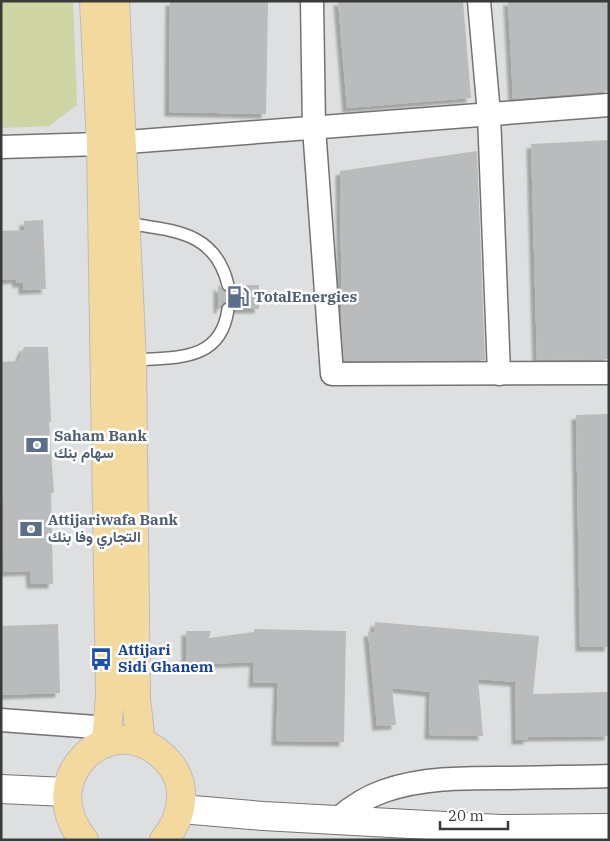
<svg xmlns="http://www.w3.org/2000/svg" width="610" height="841" viewBox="0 0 610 841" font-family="'IBM Plex Serif',Vazirmatn,serif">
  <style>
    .green { fill: #ced4a4 }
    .building { fill: #babbbc; filter: url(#shadow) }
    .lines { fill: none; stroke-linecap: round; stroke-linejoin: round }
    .lane-casing { stroke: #727374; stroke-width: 14 }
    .street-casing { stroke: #727374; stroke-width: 25 }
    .secondary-casing { stroke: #727374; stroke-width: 30 }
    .primary-casing { stroke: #bcbcbc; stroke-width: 30 }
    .lane { stroke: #fff; stroke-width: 11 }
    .street { stroke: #fff; stroke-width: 22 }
    .secondary { stroke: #fff; stroke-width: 28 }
    .primary { stroke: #f4d99e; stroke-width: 28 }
    .labels { text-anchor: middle; stroke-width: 5; stroke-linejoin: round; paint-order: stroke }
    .service-label { font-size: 15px; font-weight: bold; fill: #4e5e75; stroke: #fff; text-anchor: start }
    .transit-label { font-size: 15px; font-weight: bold; fill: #164399; stroke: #fff; text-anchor: start }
  </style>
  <defs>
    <filter id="shadow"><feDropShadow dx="-4.5" dy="4.5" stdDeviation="1" flood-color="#0004"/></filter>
  </defs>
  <rect width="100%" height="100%" fill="#dddfe0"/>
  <polygon class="green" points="1,1 73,1 77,105 49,126 1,128"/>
  <g class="building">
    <polygon points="170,1 268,1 266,114 169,112"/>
    <polygon points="338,1 463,1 471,98 347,108"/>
    <polygon points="508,1 609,1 609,91 513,99"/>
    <polygon points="609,140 609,359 537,360 531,144"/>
    <polygon points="477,151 485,360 344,361 342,335 340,171"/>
    <polygon points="43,220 46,289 23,290 23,283 17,283 16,279 1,280 1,231 24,230 24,221"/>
    <polygon points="218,285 227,292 233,290 235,285 259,285 259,309 235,309 234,304 229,302 223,303 220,309 218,309"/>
    <polygon points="24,347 48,347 51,422 49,422 54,493 51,493 53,584 31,584 30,571 4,572 3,502 1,502 1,362 18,361"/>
    <polygon points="609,414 609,647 580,647 576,415"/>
    <polygon points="375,622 539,636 533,694 609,692 609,736 528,737 528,740 516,740 515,682 478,679 483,736 429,735 430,692 392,688 396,725 377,726 368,632 374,632"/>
    <polygon points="58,624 60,693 1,695 1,626"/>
    <polygon points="254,629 346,631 344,742 276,741 278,683 253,683 254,662 186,665 186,631 211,631 209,638 254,632"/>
  </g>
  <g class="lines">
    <defs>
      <g id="lane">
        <path d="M126 223C172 231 215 230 228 285"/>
        <path d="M132 360C174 357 221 363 228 309"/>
      </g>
      <g id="street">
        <polyline points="312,1 314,128 332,374 609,373"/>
        <polyline points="479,1 489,114 499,374"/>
        <polyline points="1,147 101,144 609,105"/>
        <polyline points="1,720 109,728"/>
        <path d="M336 820C350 808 366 797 384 791 424 777 468 778 509 778 543 777 576 777 609 776"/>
      </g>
      <g id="secondary">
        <polyline points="1,789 66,792"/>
        <polyline points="181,809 263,816 500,829 609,828"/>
      </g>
      <g id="primary">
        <polyline points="94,1 101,144 110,696 106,743"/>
        <polyline points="115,1 132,360 136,699 141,743"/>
        <path d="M84 840C34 780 107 710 159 753 169 761 177 771 180 784 184 805 178 823 164 840"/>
      </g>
    </defs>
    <use href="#lane" class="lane-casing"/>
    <use href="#street" class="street-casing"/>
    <use href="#secondary" class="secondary-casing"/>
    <use href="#primary" class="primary-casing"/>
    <use href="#lane" class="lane"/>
    <use href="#street" class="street"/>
    <use href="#secondary" class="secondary"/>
    <use href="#primary" class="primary"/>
  </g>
  <defs>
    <symbol id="fuel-bare" viewBox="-9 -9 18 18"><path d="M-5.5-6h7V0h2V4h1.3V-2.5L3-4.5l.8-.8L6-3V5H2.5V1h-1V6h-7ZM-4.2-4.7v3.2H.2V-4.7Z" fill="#5c6f8a" stroke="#fff" stroke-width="2.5" paint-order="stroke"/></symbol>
    <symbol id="bank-bare" viewBox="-9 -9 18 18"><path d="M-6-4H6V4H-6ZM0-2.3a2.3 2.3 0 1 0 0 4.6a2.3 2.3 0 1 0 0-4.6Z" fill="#5c6f8a" stroke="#fff" stroke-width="2.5" paint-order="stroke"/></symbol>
    <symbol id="bus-bare" viewBox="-9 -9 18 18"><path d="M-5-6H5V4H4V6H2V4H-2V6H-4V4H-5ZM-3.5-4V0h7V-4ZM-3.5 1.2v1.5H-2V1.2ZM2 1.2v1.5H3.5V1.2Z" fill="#1a4fb4" stroke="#fff" stroke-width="2.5" paint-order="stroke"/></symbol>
  </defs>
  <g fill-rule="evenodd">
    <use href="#fuel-bare" x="222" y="281" width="32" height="32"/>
    <use href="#bank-bare" x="21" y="429" width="32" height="32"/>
    <use href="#bank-bare" x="15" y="513" width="32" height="32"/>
    <use href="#bus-bare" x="85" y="643" width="32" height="32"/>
  </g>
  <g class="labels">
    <g class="service-label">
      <text x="254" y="302">TotalEnergies</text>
      <text x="54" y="441">Saham Bank<tspan x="54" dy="17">سهام بنك</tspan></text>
      <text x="48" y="525">Attijariwafa Bank<tspan x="48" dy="17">التجاري وفا بنك</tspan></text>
    </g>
    <g class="transit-label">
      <text x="118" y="655">Attijari<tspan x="118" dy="17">Sidi Ghanem</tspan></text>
    </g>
  </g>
  <rect width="610" height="841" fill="none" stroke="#393a3a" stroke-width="5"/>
  <path d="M440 821v8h68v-8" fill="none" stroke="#393a3a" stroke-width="2.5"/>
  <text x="448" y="821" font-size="15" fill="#393a3a" stroke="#ffffff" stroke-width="4" paint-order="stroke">20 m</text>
</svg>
